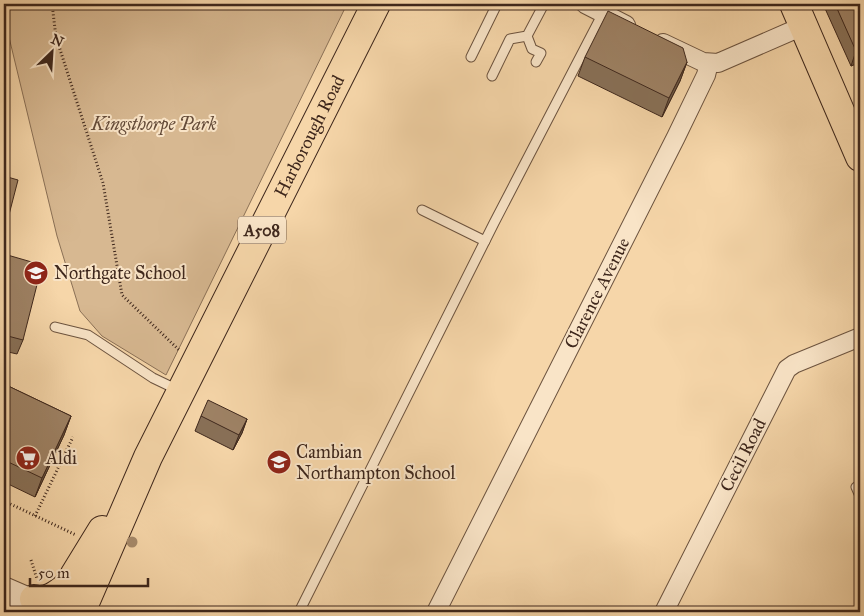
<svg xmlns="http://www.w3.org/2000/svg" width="864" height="616" viewBox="0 0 864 616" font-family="'IM FELL Great Primer',serif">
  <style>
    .green { fill: #d7b891; stroke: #8a7056 }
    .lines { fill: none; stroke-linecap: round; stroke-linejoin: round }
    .service-casing { stroke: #6c533f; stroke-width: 11 }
    .minor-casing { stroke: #6c533f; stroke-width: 20 }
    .primary-casing { stroke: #3e271c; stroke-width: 30 }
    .trunk-casing { stroke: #3e271c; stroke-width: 30 }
    .path { stroke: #3e271c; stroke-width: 3; stroke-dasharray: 1 2.5; stroke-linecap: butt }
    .service { stroke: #f9e4c7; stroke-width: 9 }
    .minor { stroke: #f9e4c7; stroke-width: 18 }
    .primary { stroke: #f6d6a9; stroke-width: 28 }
    .trunk { stroke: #f6d6a9; stroke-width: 28 }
    .tree { fill: #a68a6b }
    .wall { fill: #887057; stroke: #3e271c }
    .shaded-wall { fill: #6f5b47; stroke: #3e271c }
    .building { fill: #9e8265; stroke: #3e271c }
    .labels { text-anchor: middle; stroke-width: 4; stroke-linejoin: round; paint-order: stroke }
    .shield { fill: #f9e4c7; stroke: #76604f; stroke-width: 1 }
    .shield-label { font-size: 16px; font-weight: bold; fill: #3e271c }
    .park-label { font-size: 18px; font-style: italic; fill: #644b39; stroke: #f9e4c7 }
    .street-label { font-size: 18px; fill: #3e271c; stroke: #f9e4c7 }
    .poi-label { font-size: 18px; fill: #3e271c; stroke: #f9e4c7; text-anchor: start }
  </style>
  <rect width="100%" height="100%" fill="#f6d6a9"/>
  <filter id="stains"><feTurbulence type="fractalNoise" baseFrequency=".004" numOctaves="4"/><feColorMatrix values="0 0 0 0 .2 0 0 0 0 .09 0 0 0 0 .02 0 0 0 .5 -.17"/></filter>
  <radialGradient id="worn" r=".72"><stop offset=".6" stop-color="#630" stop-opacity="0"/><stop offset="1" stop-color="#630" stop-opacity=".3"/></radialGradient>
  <polygon class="green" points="4,4 347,4 166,375 102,336 80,311 57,236 8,33 4,33"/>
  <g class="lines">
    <defs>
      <g id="service">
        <polyline points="527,36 532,49 541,53 536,62"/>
        <polyline points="471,57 497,4"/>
        <polyline points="492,76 510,39 527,36 544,4"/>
        <polyline points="422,210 485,241"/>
        <polyline points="55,327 88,335 153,378 178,390"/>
        <polyline points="856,487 860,496"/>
        <polyline points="299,612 494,223 603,13"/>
      </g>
      <g id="minor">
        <polyline points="585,4 626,25"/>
        <polyline points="663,43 703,62 718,63 803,26"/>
        <polyline points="4,586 34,599 41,605"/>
        <polyline points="4,600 24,612"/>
        <polyline points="436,612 676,137 706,75 709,63"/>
        <polyline points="664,612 787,369 794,364 860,337"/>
      </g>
      <polyline id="primary" points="794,4 860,157"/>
      <g id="trunk">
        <path d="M34 599C48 603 59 593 69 585"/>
        <polyline points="58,612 75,574 102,530"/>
        <path id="s1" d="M81 612 148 457 376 4"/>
      </g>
    </defs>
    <use href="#service" class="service-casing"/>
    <use href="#minor" class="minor-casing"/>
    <use href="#primary" class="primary-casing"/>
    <use href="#trunk" class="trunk-casing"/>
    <g class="path">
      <polyline points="52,4 56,37 103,183 122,295 179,350"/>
      <polyline points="4,501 76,535"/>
      <polyline points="35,516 73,437"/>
      <polyline points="31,560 37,579"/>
    </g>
    <use href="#service" class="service"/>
    <use href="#minor" class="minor"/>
    <use href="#primary" class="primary"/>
    <use href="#trunk" class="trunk"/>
  </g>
  <circle class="tree" cx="132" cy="542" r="5.5"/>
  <g class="wall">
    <polygon points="823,4 860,4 860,62 851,66"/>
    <polygon points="585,57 687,62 680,81 662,117 578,76"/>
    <polygon points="4,254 23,340 17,354 4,351"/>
    <polygon points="4,384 71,416 64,435 35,497 4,482"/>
    <polygon points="201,416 247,419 242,433 233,450 195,431"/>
  </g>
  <g class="shaded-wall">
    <polygon points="860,50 860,62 851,66 856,51"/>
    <polygon points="687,62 680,81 662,117 669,98"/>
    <polygon points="71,416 64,435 35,497 42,478"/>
    <polygon points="247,419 242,433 233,450 239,435"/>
  </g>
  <g class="building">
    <polygon points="835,4 860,4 860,50 856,51"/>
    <polygon points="608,11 683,48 687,62 669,98 585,57"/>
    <polygon points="4,176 18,180 4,234"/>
    <polygon points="4,254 42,265 23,340 4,335 4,289 7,277 4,276"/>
    <polygon points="4,384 71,416 42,478 4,460"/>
    <polygon points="208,400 247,419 239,435 201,416"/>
  </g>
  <defs>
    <symbol id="school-disc" viewBox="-11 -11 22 22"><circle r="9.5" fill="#8f2418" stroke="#f9e4c7"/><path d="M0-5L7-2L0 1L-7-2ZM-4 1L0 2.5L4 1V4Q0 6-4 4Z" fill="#fff"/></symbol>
    <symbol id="supermarket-disc" viewBox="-11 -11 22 22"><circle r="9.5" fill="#8f2418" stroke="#f9e4c7"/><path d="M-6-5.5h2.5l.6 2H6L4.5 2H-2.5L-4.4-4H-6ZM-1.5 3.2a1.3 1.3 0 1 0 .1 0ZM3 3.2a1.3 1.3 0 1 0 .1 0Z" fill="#fff"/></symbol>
  </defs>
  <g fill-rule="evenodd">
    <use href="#school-disc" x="22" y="259" width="28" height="28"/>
    <use href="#supermarket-disc" x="14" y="444" width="28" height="28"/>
    <use href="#school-disc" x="265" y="448" width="28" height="28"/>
  </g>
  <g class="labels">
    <rect class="shield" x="238" y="216.5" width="48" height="27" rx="4"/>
    <g class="shield-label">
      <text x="262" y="236">A508</text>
    </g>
    <g class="park-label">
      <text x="154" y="130">Kingsthorpe Park</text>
    </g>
    <g class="street-label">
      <text dy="6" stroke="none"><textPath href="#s1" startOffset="528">Harborough Road</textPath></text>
      <text transform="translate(597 293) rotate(-63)" y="6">Clarence Avenue</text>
      <text transform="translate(743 455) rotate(-63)" y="6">Cecil Road</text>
    </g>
    <g class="poi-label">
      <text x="54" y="279">Northgate School</text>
      <text x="296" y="458">Cambian<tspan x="296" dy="21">Northampton School</tspan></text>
      <text x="46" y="464">Aldi</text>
    </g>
  </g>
  <rect width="864" height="616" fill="none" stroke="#f6d6a9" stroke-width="20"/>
  <rect x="5" y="5" width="854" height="606" fill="none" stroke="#3e271c" stroke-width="2.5"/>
  <rect x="10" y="10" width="844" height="596" fill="none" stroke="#3e271c"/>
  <g transform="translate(52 52) rotate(25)" stroke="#f9e4c7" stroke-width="4" paint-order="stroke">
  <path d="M0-4L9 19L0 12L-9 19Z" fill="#3e271c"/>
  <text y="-8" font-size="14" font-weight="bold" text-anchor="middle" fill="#3e271c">N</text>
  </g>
  <path d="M30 578v8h118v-8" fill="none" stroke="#3e271c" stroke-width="2.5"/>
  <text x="38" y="578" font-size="15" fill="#3e271c" stroke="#f9e4c7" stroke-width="4" paint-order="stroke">50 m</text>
  <rect width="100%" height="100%" filter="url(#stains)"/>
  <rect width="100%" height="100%" fill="url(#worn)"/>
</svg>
